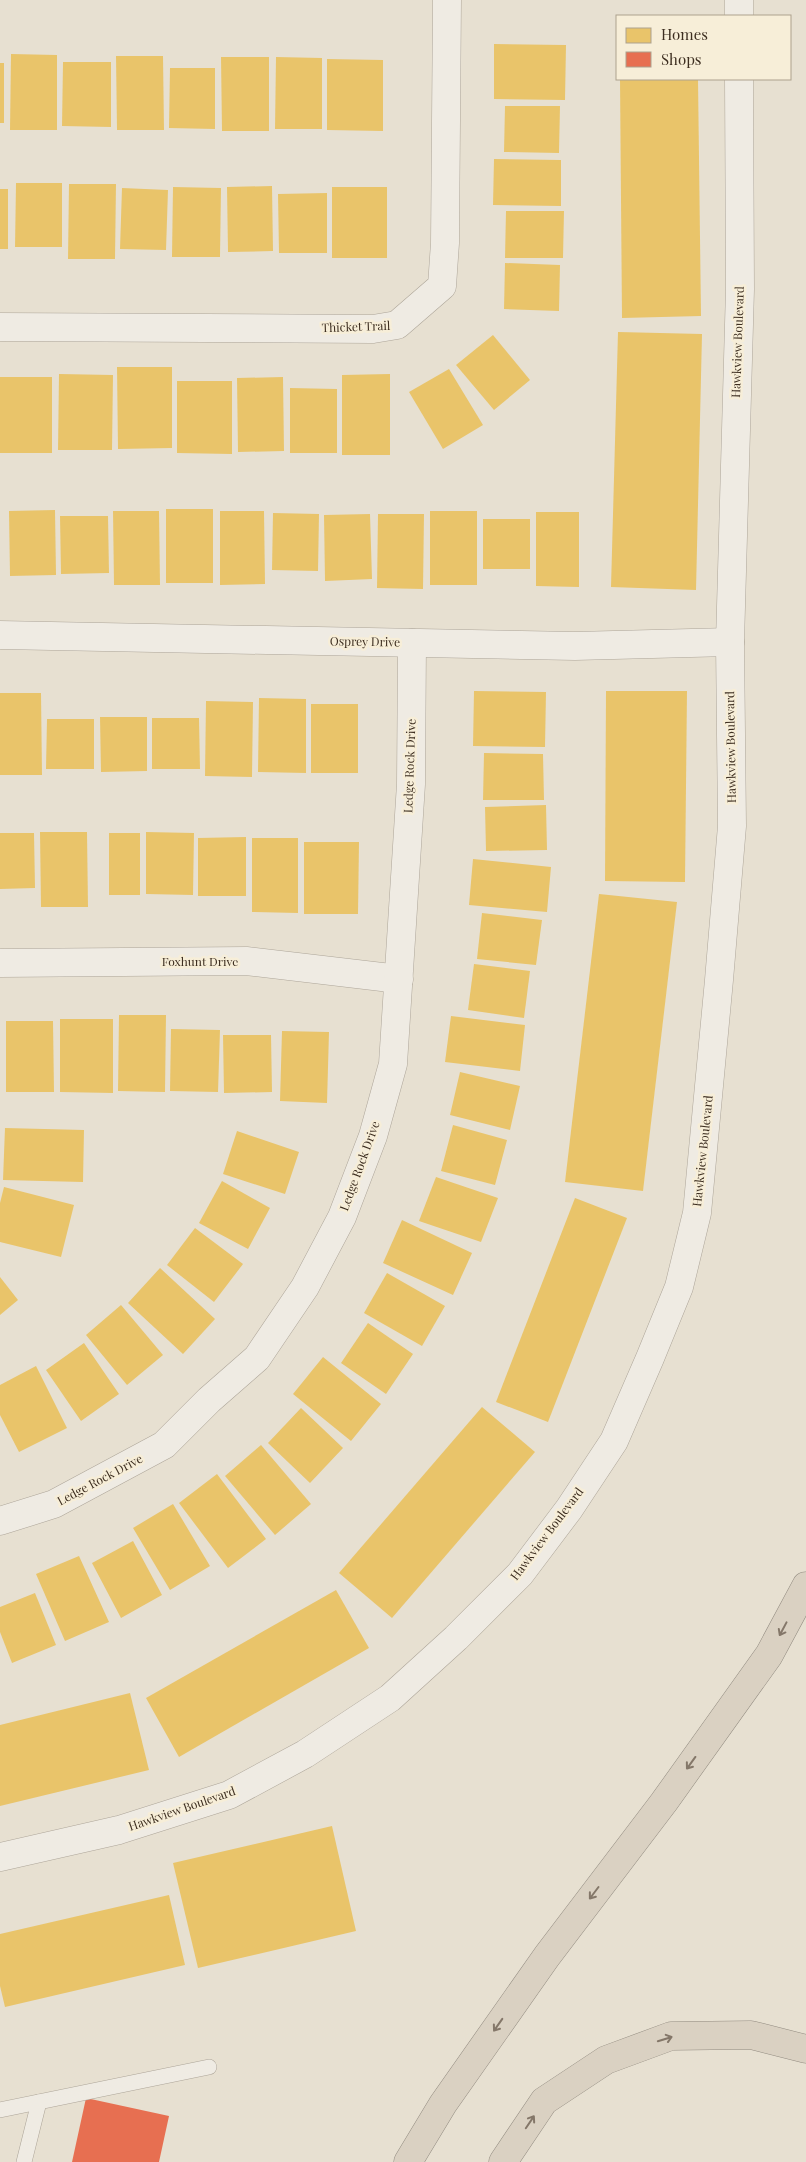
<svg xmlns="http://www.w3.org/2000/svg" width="806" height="2162" viewBox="0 0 806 2162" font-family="'Playfair Display',serif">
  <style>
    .homes { fill: #e9c46a }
    .shops { fill: #e76f51 }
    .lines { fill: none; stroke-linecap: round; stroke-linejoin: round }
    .service-casing { stroke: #ada599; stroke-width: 16 }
    .minor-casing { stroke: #ada599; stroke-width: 29 }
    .motorway-casing { stroke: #928b80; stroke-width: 29 }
    .service { stroke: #efebe3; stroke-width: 15 }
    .minor { stroke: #efebe3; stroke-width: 28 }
    .motorway { stroke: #dad1c2; stroke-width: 28 }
    .oneway { stroke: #847769 }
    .labels { text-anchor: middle; stroke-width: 5; stroke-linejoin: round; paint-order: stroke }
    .street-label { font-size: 12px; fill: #3d2e20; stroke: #f7eed8 }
  </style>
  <rect width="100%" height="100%" fill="#e7e0d1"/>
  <g class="homes">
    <polygon points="494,44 566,45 565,100 494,99"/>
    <polygon points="11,54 57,55 57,130 10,130"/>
    <polygon points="116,56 163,56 164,130 117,130"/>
    <polygon points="221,57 269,57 269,131 222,131"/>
    <polygon points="276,57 322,58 322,129 275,129"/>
    <polygon points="327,59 383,60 383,131 327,130"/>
    <polygon points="63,62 111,62 111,127 62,126"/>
    <rect x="0" y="63" width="4" height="60"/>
    <polygon points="170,68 215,68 215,129 169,128"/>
    <polygon points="620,79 698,79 701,316 622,318"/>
    <polygon points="505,106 560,106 559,153 504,152"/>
    <polygon points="494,159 561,160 561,206 493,205"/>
    <polygon points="16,183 62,183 62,247 15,247"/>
    <polygon points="69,184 116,184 115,259 68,259"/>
    <polygon points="272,186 273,251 228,252 227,187"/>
    <polygon points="173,187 221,188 220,257 172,257"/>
    <rect x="332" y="187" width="55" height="71"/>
    <polygon points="122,188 168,190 166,250 120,249"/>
    <rect x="0" y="189" width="8" height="60"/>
    <polygon points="327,193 327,253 279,253 278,194"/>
    <polygon points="506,211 564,211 563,258 505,258"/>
    <polygon points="505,263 560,265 559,311 504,309"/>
    <polygon points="618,332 702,334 696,590 611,587"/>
    <polygon points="493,335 530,380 494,410 456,365"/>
    <polygon points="117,367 172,367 172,448 118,449"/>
    <polygon points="449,369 483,425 443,449 409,392"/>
    <polygon points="59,374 113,375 112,450 58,450"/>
    <polygon points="390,374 390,455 342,455 342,375"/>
    <rect x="0" y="377" width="52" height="76"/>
    <polygon points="283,377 284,451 238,452 237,378"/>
    <polygon points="177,381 232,381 232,454 177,453"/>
    <polygon points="290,388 337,389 337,453 290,453"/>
    <rect x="166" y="509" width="47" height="74"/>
    <polygon points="55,510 56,575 10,576 9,511"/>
    <polygon points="113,511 159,511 160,585 114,585"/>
    <polygon points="220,511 264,511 265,584 220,585"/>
    <rect x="430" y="511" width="47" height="74"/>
    <polygon points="536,512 579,512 579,587 536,586"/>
    <polygon points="273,513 319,514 318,571 272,570"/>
    <polygon points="370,514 372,579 325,581 324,515"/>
    <polygon points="378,514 424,514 423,589 377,588"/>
    <polygon points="60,516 108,516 109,573 61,574"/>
    <rect x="483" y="519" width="47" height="50"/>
    <polygon points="474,691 546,692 545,747 473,746"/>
    <polygon points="606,691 687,691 685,882 605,881"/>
    <polygon points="0,693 41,693 42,775 0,775"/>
    <polygon points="259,698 306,699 306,773 258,772"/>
    <polygon points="206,701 253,702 252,777 205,776"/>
    <rect x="311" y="704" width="47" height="69"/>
    <polygon points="100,717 147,717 147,771 101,772"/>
    <polygon points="152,718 199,718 200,769 152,769"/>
    <polygon points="47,719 94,719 94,769 46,769"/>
    <polygon points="484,753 543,754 544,800 483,800"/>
    <polygon points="546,805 547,850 486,851 485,807"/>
    <polygon points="40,832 87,832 88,907 41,907"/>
    <polygon points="146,832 194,833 193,895 146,894"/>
    <polygon points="0,833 34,833 35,888 0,889"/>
    <rect x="109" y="833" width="31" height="62"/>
    <polygon points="246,837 246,896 198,896 198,838"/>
    <polygon points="252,838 298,838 298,913 252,912"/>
    <polygon points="304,842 359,842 358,914 304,914"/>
    <polygon points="473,859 551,867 547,912 469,905"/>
    <polygon points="599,894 677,902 643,1191 565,1182"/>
    <polygon points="482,913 542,920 536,965 477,959"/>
    <polygon points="474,964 530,971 524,1018 468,1010"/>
    <polygon points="119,1015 166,1015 165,1092 118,1091"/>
    <polygon points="451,1016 525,1025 520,1071 445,1062"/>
    <polygon points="60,1019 113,1019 113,1093 60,1092"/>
    <polygon points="6,1021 53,1021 54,1092 6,1092"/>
    <polygon points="171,1029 220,1030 218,1092 170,1091"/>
    <polygon points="282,1031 329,1032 327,1103 280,1101"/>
    <polygon points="223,1035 271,1035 272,1092 224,1093"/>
    <polygon points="460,1072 520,1086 510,1130 450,1115"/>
    <polygon points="453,1125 507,1140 495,1185 441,1171"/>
    <polygon points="5,1128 84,1130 83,1182 3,1180"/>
    <polygon points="237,1131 299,1152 285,1194 223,1174"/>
    <polygon points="436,1177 498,1198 481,1242 419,1221"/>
    <polygon points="222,1181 270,1208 248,1249 199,1223"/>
    <polygon points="4,1187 74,1205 61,1257 0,1242 0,1203"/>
    <polygon points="575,1198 627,1218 548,1422 496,1402"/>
    <polygon points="402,1220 472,1253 453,1295 383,1263"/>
    <polygon points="195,1228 243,1264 214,1302 167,1265"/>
    <polygon points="160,1268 215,1319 183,1354 128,1303"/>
    <polygon points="387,1273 445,1306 422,1346 364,1313"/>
    <polygon points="0,1277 18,1300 0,1315"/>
    <polygon points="121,1305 163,1355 127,1385 86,1335"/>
    <polygon points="368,1323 413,1354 386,1394 341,1363"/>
    <polygon points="84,1343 119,1394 81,1421 46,1370"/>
    <polygon points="323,1357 381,1404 351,1441 293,1394"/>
    <polygon points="36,1366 67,1428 19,1452 0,1415 0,1385"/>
    <polygon points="482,1407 535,1452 392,1618 339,1573"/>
    <polygon points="301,1408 343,1448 310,1483 268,1443"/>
    <polygon points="261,1445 311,1504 275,1535 225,1476"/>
    <polygon points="217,1474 266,1539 228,1568 179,1503"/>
    <polygon points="173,1504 210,1566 170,1590 133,1528"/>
    <polygon points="133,1541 162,1595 121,1618 92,1563"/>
    <polygon points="79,1556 109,1622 65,1641 36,1574"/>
    <polygon points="336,1590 369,1648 179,1757 146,1698"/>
    <polygon points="35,1593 56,1645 12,1663 0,1632 0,1607"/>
    <polygon points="130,1693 149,1770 0,1806 0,1725"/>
    <polygon points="332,1826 356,1931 198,1968 173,1863"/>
    <polygon points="169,1895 185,1965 5,2007 0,1986 0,1934"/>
  </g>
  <polygon class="shops" points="86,2098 169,2116 159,2162 72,2162"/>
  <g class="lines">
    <defs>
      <g id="service">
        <polyline points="0,2110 209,2067"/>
        <polyline points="24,2162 39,2102"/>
      </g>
      <g id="minor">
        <polyline points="739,0 739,16"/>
        <polyline points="0,327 373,329 397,325 442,286 445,243 447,0"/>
        <polyline points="0,635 575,646 730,642"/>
        <polyline points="0,963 246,961 399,979"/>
        <polyline points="0,1521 54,1504 164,1445 209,1400 257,1358 305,1287 342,1217 373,1136 393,1064 411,784 412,643"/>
        <polyline points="0,1857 119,1830 229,1795 305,1754 390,1698 456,1638 520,1574 569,1509 614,1441 650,1358 679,1287 697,1213 719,980 732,826 730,642 740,289 739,79"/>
      </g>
      <g id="motorway">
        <polyline points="408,2162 443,2104 547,1956 664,1802 769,1655 806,1586"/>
        <polyline points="503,2162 544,2101 606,2060 671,2036 751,2035 806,2049"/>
      </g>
    </defs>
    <use href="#service" class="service-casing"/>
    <use href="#minor" class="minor-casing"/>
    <use href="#motorway" class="motorway-casing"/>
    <use href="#service" class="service"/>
    <use href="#minor" class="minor"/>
    <use href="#motorway" class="motorway"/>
  </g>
  <defs><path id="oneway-shaft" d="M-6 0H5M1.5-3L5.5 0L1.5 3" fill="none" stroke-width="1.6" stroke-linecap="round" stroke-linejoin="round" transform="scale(1.25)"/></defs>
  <g class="oneway">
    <use href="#oneway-shaft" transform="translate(783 1629) rotate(118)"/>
    <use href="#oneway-shaft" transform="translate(691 1763) rotate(126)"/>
    <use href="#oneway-shaft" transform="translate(594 1893) rotate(127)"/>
    <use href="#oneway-shaft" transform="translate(498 2025) rotate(125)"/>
    <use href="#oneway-shaft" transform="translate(665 2039) rotate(-17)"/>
    <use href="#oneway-shaft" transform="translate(530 2122) rotate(-56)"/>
  </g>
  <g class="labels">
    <g class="street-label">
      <text transform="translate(356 327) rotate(-2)" y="4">Thicket Trail</text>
      <text transform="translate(738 342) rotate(-88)" y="4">Hawkview Boulevard</text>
      <text transform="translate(365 642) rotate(1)" y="4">Osprey Drive</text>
      <text transform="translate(731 747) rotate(-91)" y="4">Hawkview Boulevard</text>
      <text transform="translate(410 766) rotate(-88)" y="4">Ledge Rock Drive</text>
      <text x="200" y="966">Foxhunt Drive</text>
      <text transform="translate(703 1151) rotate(-84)" y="4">Hawkview Boulevard</text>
      <text transform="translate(360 1166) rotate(-70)" y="4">Ledge Rock Drive</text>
      <text transform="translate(100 1480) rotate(-28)" y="4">Ledge Rock Drive</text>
      <text transform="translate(547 1534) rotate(-53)" y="4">Hawkview Boulevard</text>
      <text transform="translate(182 1809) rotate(-19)" y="4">Hawkview Boulevard</text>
    </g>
  </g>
  <rect x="616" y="15" width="175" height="65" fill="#f7eed8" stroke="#ada18e"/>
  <rect x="626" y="28" width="25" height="15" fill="#e9c46a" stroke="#ada18e"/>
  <text x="661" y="40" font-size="15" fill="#3d2e20">Homes</text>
  <rect x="626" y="52" width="25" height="15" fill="#e76f51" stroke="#ada18e"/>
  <text x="661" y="65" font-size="15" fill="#3d2e20">Shops</text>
</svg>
